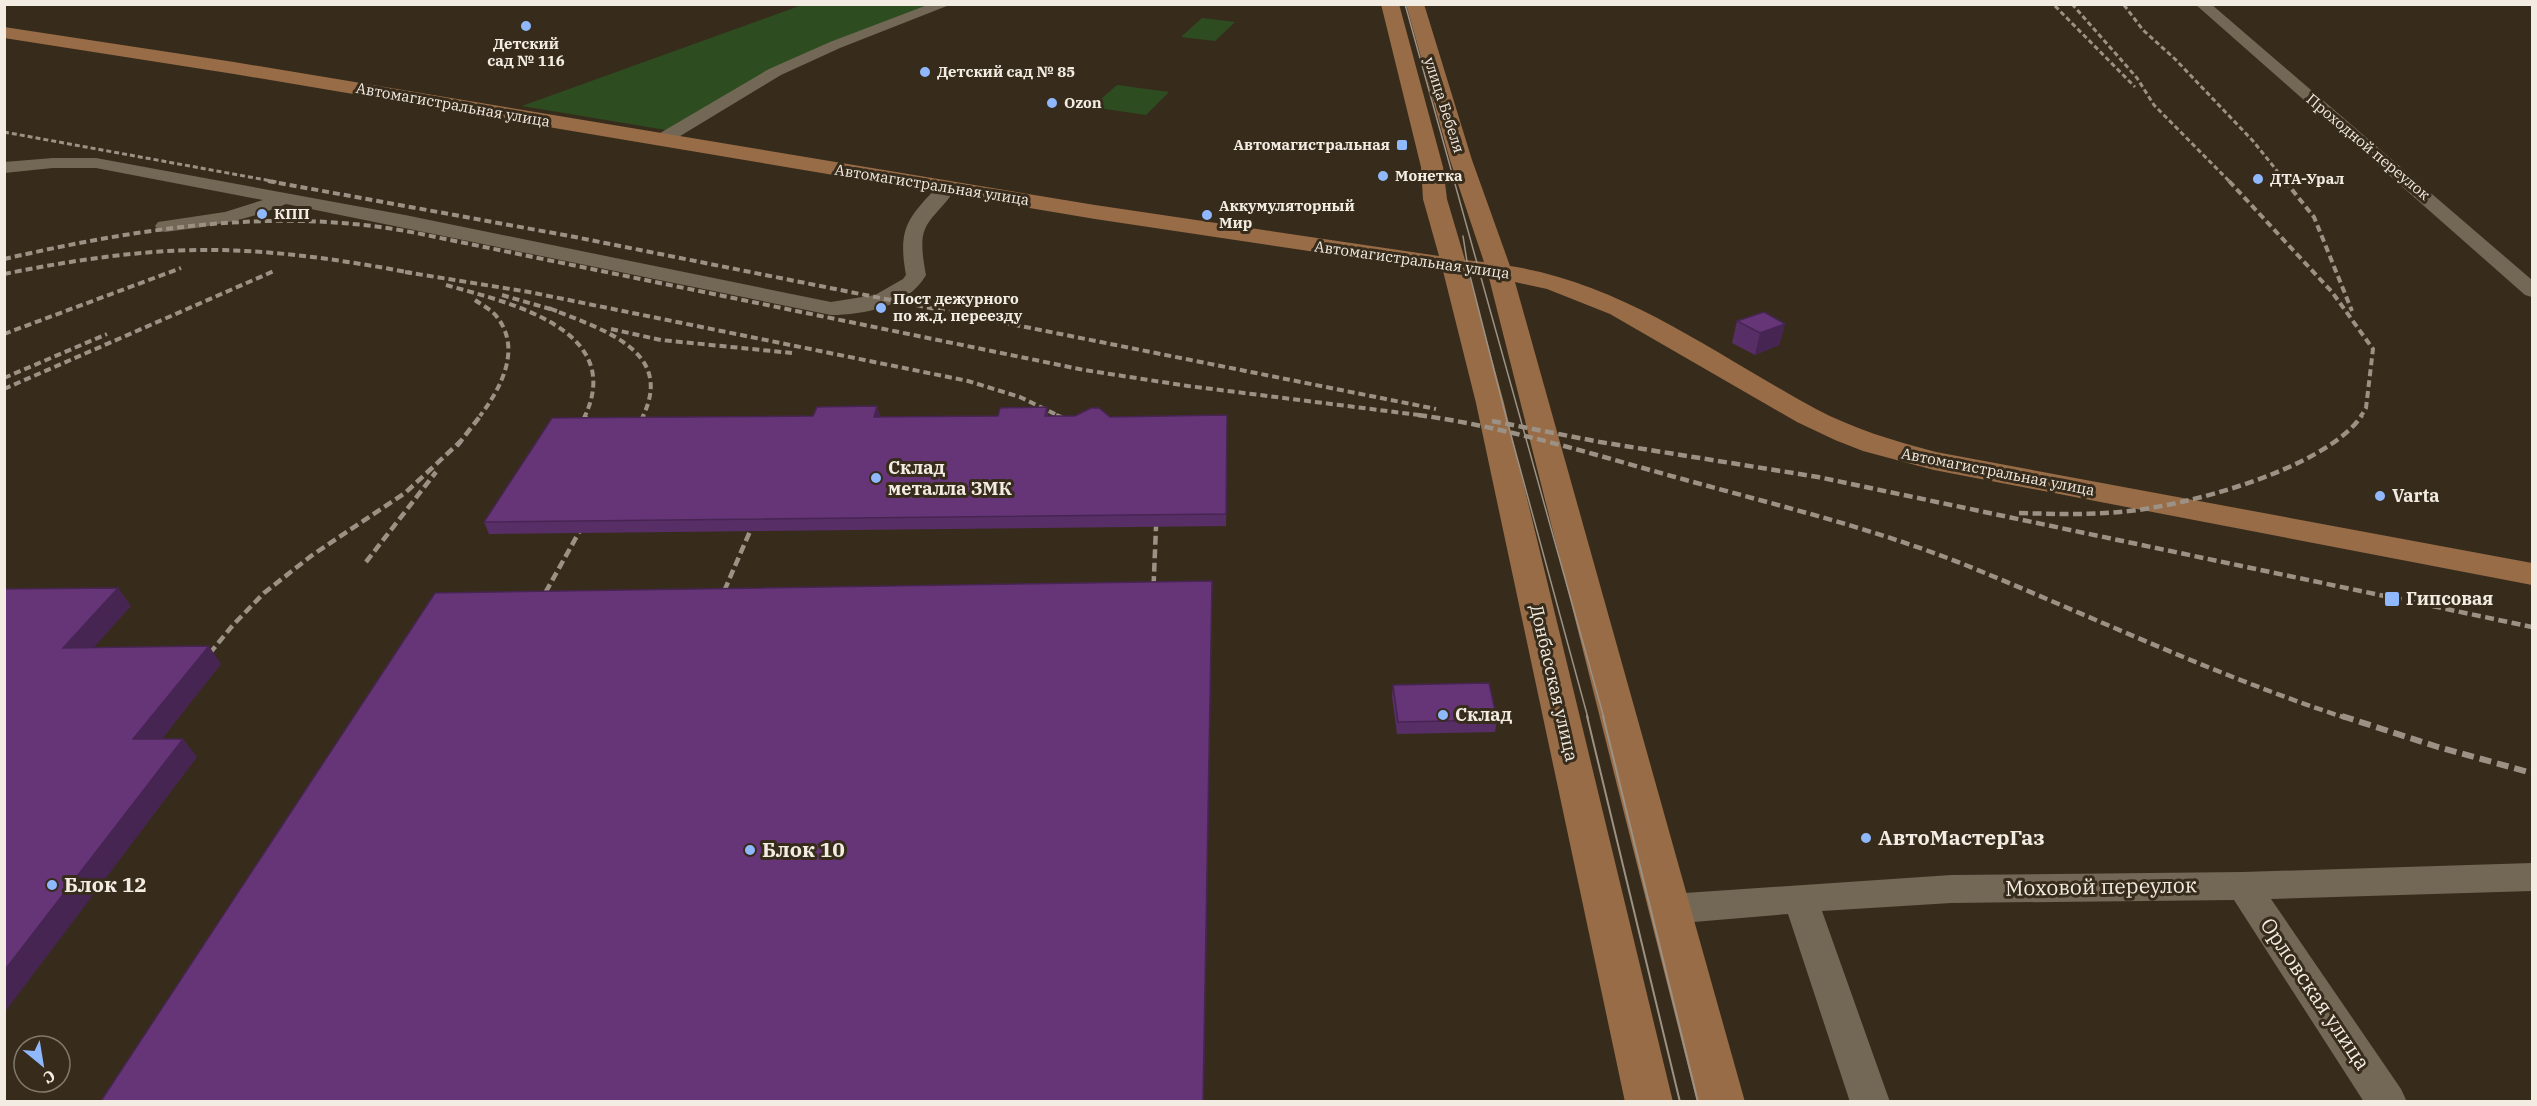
<svg xmlns="http://www.w3.org/2000/svg" width="2537" height="1106" viewBox="0 0 2537 1106" font-family="'IBM Plex Serif',serif">
  <style>
    .green { fill: #2d4d21 }
    .lines { fill: none; stroke-linecap: round; stroke-linejoin: round }
    .minor { fill: #736755; fill-rule: evenodd }
    .major { fill: #986c47; fill-rule: evenodd }
    .tram-far1 { stroke: #9b9285; stroke-width: 1.5 }
    .tram { stroke: #9b9285; stroke-width: 2 }
    .rail-far3 { stroke: #9b9285; stroke-width: 3; stroke-dasharray: 5 3; stroke-linecap: butt }
    .rail-far2 { stroke: #9b9285; stroke-width: 4; stroke-dasharray: 7 4; stroke-linecap: butt }
    .rail-far1 { stroke: #9b9285; stroke-width: 4.5; stroke-dasharray: 9 4.5; stroke-linecap: butt }
    .rail { stroke: #9b9285; stroke-width: 6; stroke-dasharray: 12 6; stroke-linecap: butt }
    .wall { fill: #582e66 }
    .shaded-wall { fill: #472553 }
    .building { fill: #663577; stroke: #472553; stroke-width: 1.5 }
    .poi-dot { fill: #90b8fd; stroke: #372c1c; stroke-width: 2 }
    .labels { text-anchor: middle; stroke-width: 6; stroke-linejoin: round; paint-order: stroke }
    .far-poi-label { font-size: 15px; font-weight: bold; fill: #f3ece2; stroke: #372c1c; text-anchor: start }
    .far-street-label { font-size: 15px; fill: #f3ece2; stroke: #372c1c }
    .poi-label { font-size: 18px; font-weight: bold; fill: #f3ece2; stroke: #372c1c; text-anchor: start }
    .street-label { font-size: 18px; fill: #f3ece2; stroke: #372c1c }
    .near-poi-label { font-size: 21px; font-weight: bold; fill: #f3ece2; stroke: #372c1c; text-anchor: start }
    .near-street-label { font-size: 21px; fill: #f3ece2; stroke: #372c1c }
  </style>
  <rect width="100%" height="100%" fill="#372c1c"/>
  <g class="green">
    <polygon points="802,5 939,5 802,55 672,131 522,106"/>
    <polygon points="1202,18 1235,22 1215,41 1181,37"/>
    <polygon points="1117,85 1169,92 1146,115 1092,107"/>
  </g>
  <g class="lines">
    <g class="minor">
      <polygon points="930,4 952,4 840,48 781,75 667,144 655,144 652,140 655,136 769,69 830,42"/>
      <polygon points="2195,4 2211,4 2532,280 2532,297 2525,295"/>
      <path d="M53 158H96L405 215 831 302 875 295 903 279 906 275C897 226 909 217 941 183H955L957 187C930 227 915 218 926 275 909 306 864 315 831 315L286 204C247 221 206 227 165 232L158 230 155 226 158 222 225 212 263 200 96 168H53L4 173V162Z"/>
      <polygon points="2532,863 2532,891 2271,899 2401,1089 2407,1102 2364,1102 2234,900 1951,903 1822,911 1890,1102 1850,1102 1788,914 1670,924 1658,919 1652,909 1658,899 1670,894 1951,875 2243,872"/>
    </g>
    <path class="major" d="M1381 4H1399L1443 167 1447 199 1465 260 1484 262 1450 160 1406 4H1424L1472 160 1510 266C1623 283 1718 356 1816 409 1854 429 1894 441 1936 452L2532 563V585L1934 470 1863 451 1835 440 1797 422 1610 314 1547 289 1515 282 1745 1102H1697L1489 278 1469 275 1504 403 1673 1102H1625L1476 403 1443 271 1095 219 234 74 4 38V27L234 62 1095 205 1439 256 1423 199 1421 167Z"/>
    <g class="tram-far1">
      <path d="M1405 4C1472 242 1536 480 1604 718"/>
      <polyline points="1463,236 1468,268 1506,417 1588,718"/>
    </g>
    <g class="tram">
      <polyline points="1587,716 1680,1102"/>
      <polyline points="1603,716 1698,1102"/>
    </g>
    <g class="rail-far3">
      <polyline points="2072,4 2137,78 2154,105 2230,182"/>
      <polyline points="2124,5 2143,30 2175,59 2253,141 2286,182"/>
      <polyline points="2055,6 2135,87"/>
      <polyline points="4,132 277,182"/>
    </g>
    <g class="rail-far2">
      <polyline points="268,181 575,237 1436,409"/>
      <polyline points="2229,181 2332,292 2373,349 2366,408 2361,416"/>
      <polyline points="2285,181 2314,217 2352,311"/>
      <path d="M4 259C140 228 278 206 416 233L1084 370 1188 386 1427 416"/>
      <polyline points="405,272 529,292 968,381 1020,397 1059,416"/>
      <path d="M4 274C74 260 145 249 217 250 283 251 348 261 412 273"/>
      <path d="M446 285C506 302 626 328 585 416"/>
      <polyline points="502,295 557,311"/>
      <path d="M475 300C482 305 492 310 497 317 522 349 501 388 480 416"/>
      <path d="M549 308C596 328 676 348 643 416"/>
      <polyline points="611,329 661,340 792,353"/>
      <polyline points="4,334 181,268"/>
      <polyline points="4,378 107,334"/>
      <polyline points="4,389 274,271"/>
    </g>
    <g class="rail-far1">
      <polyline points="1056,415 1074,423"/>
      <path d="M1418 415C1508 427 1598 456 1686 480 1780 506 1876 529 1968 566 2093 617 2217 676 2346 718"/>
      <polyline points="1492,421 1600,442 1818,477 2532,627"/>
      <polyline points="635,431 644,415"/>
      <polyline points="576,432 586,415"/>
      <polyline points="457,446 481,415"/>
      <polyline points="1153,509 1156,527 1153,599"/>
      <path d="M2019 513C2053 514 2086 515 2120 512 2183 507 2327 469 2362 415"/>
      <polyline points="366,562 436,472"/>
      <polyline points="719,603 757,515"/>
      <polyline points="539,604 587,518"/>
      <polyline points="201,664 233,625 264,593 311,556 405,493 461,441"/>
    </g>
    <polyline class="rail" points="2342,716 2438,747 2532,773"/>
  </g>
  <g class="wall">
    <polygon points="1737,321 1785,324 1779,345 1755,355 1732,343"/>
    <polygon points="877,406 880,417 998,416 1047,407 1048,416 1110,417 1227,427 1226,526 489,534 484,522 813,416"/>
    <polygon points="1393,685 1497,720 1495,732 1397,734 1392,697"/>
  </g>
  <g class="shaded-wall">
    <polygon points="1785,324 1779,345 1755,355 1760,333"/>
    <polygon points="877,406 880,418 874,417"/>
    <polygon points="1212,581 1212,599 1204,1101 1203,1101"/>
    <polygon points="118,588 131,606 77,666 63,648"/>
    <polygon points="209,646 221,664 147,758 133,739"/>
    <polygon points="183,739 197,757 4,1013 4,971"/>
  </g>
  <g class="building">
    <polygon points="1764,312 1785,324 1760,333 1737,321"/>
    <polygon points="877,406 874,417 998,416 1000,408 1047,407 1045,416 1075,416 1091,408 1099,408 1110,417 1227,415 1226,514 484,522 552,418 813,416 817,407"/>
    <polygon points="1212,581 1203,1101 101,1101 435,593"/>
    <polygon points="118,588 63,648 209,646 133,739 183,739 4,971 4,589"/>
    <polygon points="1489,683 1497,720 1398,722 1393,685"/>
  </g>
  <g class="poi-dot">
    <circle cx="526" cy="26" r="6"/>
    <circle cx="925" cy="72" r="6"/>
    <circle cx="1052" cy="103" r="6"/>
    <rect x="1396" y="139" width="12" height="12" rx="3"/>
    <circle cx="1383" cy="176" r="6"/>
    <circle cx="2258" cy="179" r="6"/>
    <circle cx="262" cy="214" r="6"/>
    <circle cx="1207" cy="215" r="6"/>
    <circle cx="881" cy="308" r="6"/>
    <circle cx="876" cy="478" r="6"/>
    <circle cx="2380" cy="496" r="6"/>
    <rect x="2384" y="591" width="16" height="16" rx="3"/>
    <circle cx="1443" cy="715" r="6"/>
    <circle cx="1866" cy="838" r="6"/>
    <circle cx="750" cy="850" r="6"/>
    <circle cx="52" cy="885" r="6"/>
  </g>
  <g class="labels">
    <g class="far-poi-label">
      <text x="526" y="49" text-anchor="middle">Детский<tspan x="526" dy="17">сад № 116</tspan></text>
      <text x="937" y="77">Детский сад № 85</text>
      <text x="1064" y="108">Ozon</text>
      <text x="1390" y="150" text-anchor="end">Автомагистральная</text>
      <text x="1395" y="181">Монетка</text>
      <text x="2270" y="184">ДТА-Урал</text>
      <text x="1219" y="211">Аккумуляторный<tspan x="1219" dy="17">Мир</tspan></text>
      <text x="274" y="219">КПП</text>
      <text x="893" y="304">Пост дежурного<tspan x="893" dy="17">по ж.д. переезду</tspan></text>
    </g>
    <g class="far-street-label">
      <text transform="translate(453 105) rotate(10)" y="5">Автомагистральная улица</text>
      <text transform="translate(1444 105) rotate(72)" y="5">улица Бебеля</text>
      <text transform="translate(2368 147) rotate(40)" y="5">Проходной переулок</text>
      <text transform="translate(932 185) rotate(9)" y="5">Автомагистральная улица</text>
      <text transform="translate(1412 260) rotate(8)" y="5">Автомагистральная улица</text>
      <text transform="translate(1998 472) rotate(11)" y="5">Автомагистральная улица</text>
    </g>
    <g class="poi-label">
      <text x="888" y="474">Склад<tspan x="888" dy="21">металла ЗМК</tspan></text>
      <text x="2392" y="502">Varta</text>
      <text x="2406" y="605">Гипсовая</text>
      <text x="1455" y="721">Склад</text>
    </g>
    <g class="street-label">
      <text transform="translate(1554 683) rotate(77)" y="6">Донбасская улица</text>
    </g>
    <g class="near-poi-label">
      <text x="1878" y="845">АвтоМастерГаз</text>
      <text x="762" y="857">Блок 10</text>
      <text x="64" y="892">Блок 12</text>
    </g>
    <g class="near-street-label">
      <text transform="translate(2101 887) rotate(-1)" y="7">Моховой переулок</text>
      <text transform="translate(2315 994) rotate(56)" y="7">Орловская улица</text>
    </g>
  </g>
  <rect width="2537" height="1106" fill="none" stroke="#f3ece2" stroke-width="12"/>
  <g transform="translate(42 1064) rotate(150)"><circle r="28" fill="#372c1c" stroke="#82796b" stroke-width="1.5"/>
  <path d="M0-4.5L10 22L0 15L-10 22Z" fill="#90b8fd"/>
  <text y="-9" font-size="16" font-weight="bold" text-anchor="middle" fill="#f3ece2">С</text>
  </g>
</svg>
